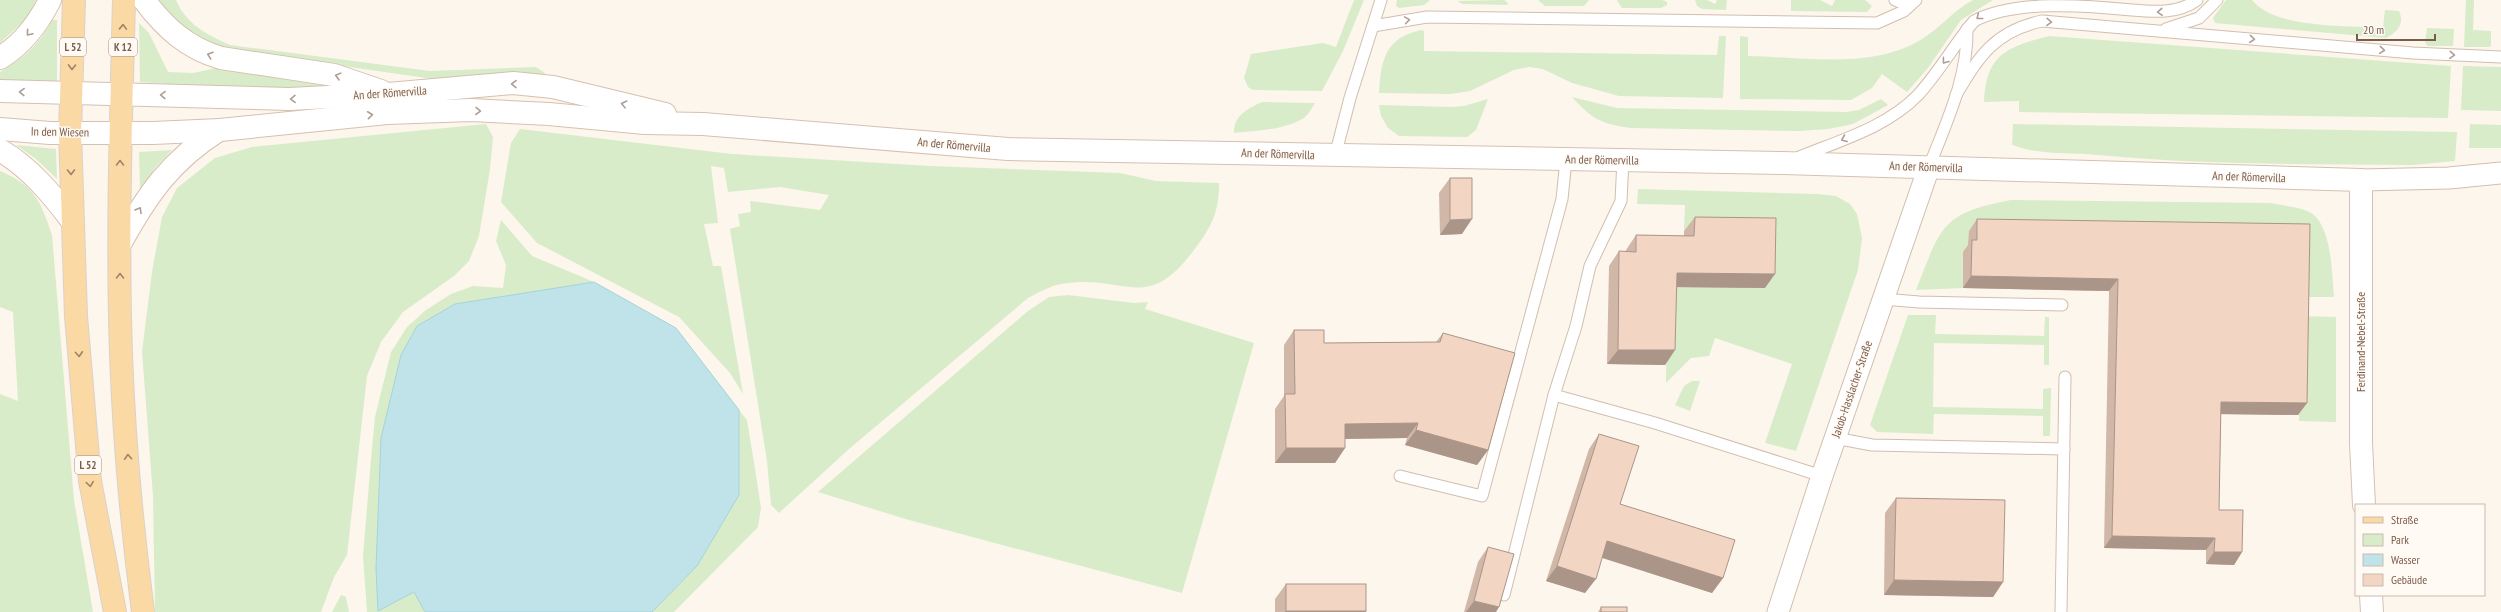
<svg xmlns="http://www.w3.org/2000/svg" width="2501" height="612" viewBox="0 0 2501 612" font-family="'PT Sans Narrow',sans-serif">
  <style>
    .green { fill: #d8ecc9 }
    .water { fill: #bfe3e8; stroke: #a5d3da }
    .lines { fill: none; stroke-linecap: round; stroke-linejoin: round }
    .lane-casing { stroke: #d1beb0; stroke-width: 13 }
    .street-casing { stroke: #d1beb0; stroke-width: 23 }
    .secondary-casing { stroke: #d6c0b0; stroke-width: 24 }
    .primary-casing { stroke: #dad1cd; stroke-width: 24 }
    .lane { stroke: #fff; stroke-width: 11 }
    .street { stroke: #fff; stroke-width: 21 }
    .secondary { stroke: #fff; stroke-width: 22 }
    .primary { stroke: #fbd9a5; stroke-width: 22 }
    .wall { fill: #d1b7a8 }
    .shaded-wall { fill: #aa9588 }
    .building { fill: #f3d5c3; stroke: #aa9588 }
    .oneway { stroke: #af9d94 }
    .oneway2 { stroke: #a18267 }
    .labels { text-anchor: middle; stroke-width: 3; stroke-linejoin: round; paint-order: stroke }
    .shield { fill: #fffaf3; stroke: #a28b7f; stroke-width: 1 }
    .shield-label { font-size: 11px; font-weight: bold; fill: #7a5c4d }
    .street-label { font-size: 12px; fill: #7a5c4d; stroke: #fffaf3 }
  </style>
  <rect width="100%" height="100%" fill="#fdf6ec"/>
  <g class="green">
    <polygon points="0,0 36,0 28,17 0,43"/>
    <path d="M159 0H176C187 25 206 34 230 45L430 71 536 67 545 73 544 77 433 79 224 49 186 29 173 18Z"/>
    <polygon points="1354,0 1364,0 1343,51 1322,91 1253,90 1248,87 1244,78 1251,54 1323,43 1336,47"/>
    <polygon points="1397,0 1430,0 1424,5 1399,8 1396,6"/>
    <polygon points="1504,0 1508,3 1507,5 1462,4 1458,1"/>
    <polygon points="1538,0 1589,0 1584,6 1545,6"/>
    <polygon points="1617,0 1662,0 1667,2 1667,5 1661,8 1622,8"/>
    <polygon points="1695,0 1707,0 1715,4 1717,0 1727,0 1726,10 1702,9 1697,6"/>
    <polygon points="1791,0 1820,0 1832,6 1835,0 1865,0 1872,6 1867,12 1791,11"/>
    <path d="M1973 0H1993L1961 20 1928 68 1907 92 1882 74 1872 88 1851 100 1740 99V36L1748 37V56C1804 57 1872 70 1922 39 1940 28 1954 10 1973 0Z"/>
    <path d="M2226 0H2252C2275 29 2347 25 2383 28L2385 10 2399 11C2405 24 2397 32 2386 38L2215 23 2213 18Z"/>
    <polygon points="2466,0 2474,0 2473,30 2491,31 2491,46 2489,47 2464,47"/>
    <path d="M52 20H57V81H0V72C23 59 40 44 52 20Z"/>
    <polygon points="139,23 149,33 168,72 193,73 216,68 328,86 328,90 209,87 140,82"/>
    <polygon points="2427,28 2454,29 2453,46 2428,46 2425,43"/>
    <path d="M1421 30 1424 31V51L1717 55 1719 36H1726L1723 98 1619 96 1572 83 1543 69 1529 67 1514 70 1470 91 1451 94 1379 93C1381 60 1385 38 1421 30Z"/>
    <path d="M2049 36 2451 66 2448 118 2019 112V101L1984 102C1986 55 2006 47 2049 36Z"/>
    <polygon points="2463,66 2501,67 2501,111 2461,110"/>
    <path d="M1572 97 1617 108 1847 112 1859 110 1881 99 1888 105 1853 124 1828 129 1799 131 1631 128C1601 124 1592 119 1572 97Z"/>
    <polygon points="1488,99 1476,130 1467,137 1399,136 1388,128 1381,116 1379,105 1452,107 1464,106"/>
    <path d="M1262 102 1315 103C1312 108 1308 115 1304 118 1284 130 1256 131 1234 133 1234 115 1247 109 1262 102Z"/>
    <polygon points="486,124 493,137 490,169 479,236 469,261 454,276 403,312 381,342 367,376 347,555 334,577 321,612 155,612 153,496 142,352 152,272 162,217 177,188 215,158 252,147"/>
    <path d="M2013 124 2457 132 2455 161 2413 165C2308 164 2203 165 2098 155 2066 152 2044 156 2012 145Z"/>
    <polygon points="2470,124 2501,125 2501,148 2469,148"/>
    <path d="M520 129 732 154 930 166 1120 173 1156 181 1219 183C1219 213 1212 226 1194 250 1147 313 1127 276 1068 283 1054 284 1041 291 1028 298L849 449 779 513 771 505 767 461 730 229 740 226 738 214 751 212 750 201 820 210 829 195 780 187 728 192 724 168 711 166 718 223 704 224 713 266H721L743 394 730 373 679 317 537 243 501 202 511 143Z"/>
    <polygon points="16,145 56,149 57,179 36,159"/>
    <polygon points="172,150 155,168 140,190 139,152"/>
    <path d="M0 171C35 186 40 200 52 235L74 500 93 612H0V394L18 401 13 312 0 307Z"/>
    <polygon points="1638,189 1818,194 1836,196 1850,204 1857,214 1862,238 1858,270 1796,451 1765,443 1792,364 1715,338 1709,356 1691,358 1666,383 1667,267 1766,233 1684,231 1685,205 1637,204"/>
    <path d="M2011 200 2270 203C2283 206 2305 207 2315 216 2332 233 2332 275 2334 297H2300L1968 252H1963V288L1916 290C1941 227 1941 213 2011 200Z"/>
    <polygon points="501,220 532,256 594,282 455,304 378,611 414,592 425,612 367,612 363,556 371,459 375,417 391,352 407,327 426,310 451,294 473,286 503,288 506,265 496,241"/>
    <polygon points="1068,295 1134,303 1148,302 1145,309 1254,343 1182,593 909,520 818,492 1028,311 1049,297"/>
    <polygon points="1908,315 1936,315 1935,334 2044,336 2045,317 2049,317 2049,365 2044,365 2044,345 1934,343 1933,407 2043,409 2043,389 2051,388 2050,436 2043,436 2043,416 1934,414 1933,434 1877,432 1870,425"/>
    <polygon points="2300,316 2336,317 2336,422 2299,421"/>
    <polygon points="1692,381 1700,381 1690,411 1675,405 1684,386"/>
    <polygon points="739,410 747,420 756,475 761,508 758,527 674,612 652,612 697,566 739,495"/>
    <polygon points="341,595 346,597 349,612 332,612"/>
  </g>
  <polygon class="water" points="594,282 676,328 739,410 739,495 697,566 652,612 425,612 414,592 378,611 376,568 381,438 401,355 417,326 455,304"/>
  <g class="lines">
    <defs>
      <g id="lane">
        <polyline points="1895,0 1909,6"/>
        <polyline points="1373,26 1427,17 1877,23 1904,11 1916,0"/>
        <polyline points="2166,29 2199,18 2217,0"/>
        <path d="M1956 95C1979 56 1995 31 2042 21L2413 53 2501 57"/>
        <polyline points="1335,156 1350,98 1381,0"/>
        <path d="M1797 158C1838 141 1886 128 1918 95 1939 72 1954 45 1974 21 2014 0 2083 5 2132 10 2154 12 2178 14 2197 0"/>
        <path d="M1929 167C1946 123 1968 78 1967 29"/>
        <polyline points="1883,299 1919,302 2062,305"/>
        <polyline points="1554,395 1655,423 1822,476"/>
        <polyline points="1835,438 1872,445 2064,449"/>
        <polyline points="1400,476 1482,496 1562,199 1566,160"/>
        <polyline points="1504,595 1554,395 1576,326 1590,266 1621,201 1623,160"/>
        <polyline points="2061,612 2065,377"/>
      </g>
      <g id="street">
        <polyline points="2361,180 2449,178 2501,173"/>
        <polyline points="1778,612 1822,476 1929,167"/>
      </g>
      <g id="secondary">
        <path d="M144 0C165 28 187 48 221 58L334 75 381 91"/>
        <path d="M0 58C23 44 38 24 50 0"/>
        <polyline points="0,91 289,99 388,94 513,83 553,87 665,114"/>
        <polyline points="0,129 50,133 153,133 220,130 387,113 471,110 549,114 645,123 703,124 1008,149 1783,163 2361,180 2361,443 2364,505"/>
        <path d="M0 150C30 168 51 193 72 221"/>
        <path d="M120 244C147 195 170 161 219 130"/>
        <polyline points="2371,595 2372,612"/>
      </g>
      <g id="primary">
        <polyline points="74,0 70,133 76,316 90,481 115,612"/>
        <path d="M124 0C121 118 117 236 121 354 124 440 132 527 143 612"/>
      </g>
    </defs>
    <use href="#lane" class="lane-casing"/>
    <use href="#street" class="street-casing"/>
    <use href="#secondary" class="secondary-casing"/>
    <use href="#primary" class="primary-casing"/>
    <use href="#lane" class="lane"/>
    <use href="#street" class="street"/>
    <use href="#secondary" class="secondary"/>
    <use href="#primary" class="primary"/>
  </g>
  <g class="wall">
    <polygon points="1450,178 1462,234 1440,235 1439,193"/>
    <polygon points="1695,217 1765,288 1676,287 1675,350 1665,365 1607,364 1609,266 1619,251 1626,251 1626,250 1636,235 1684,236 1684,231"/>
    <polygon points="1977,219 2310,224 2307,403 2298,415 2221,414 2219,510 2242,552 2234,565 2206,564 2206,550 2104,548 2109,291 1963,288 1963,252 1968,245 1969,231"/>
    <polygon points="1294,330 1324,343 1436,342 1443,333 1488,450 1477,465 1405,445 1407,438 1345,439 1345,448 1335,463 1275,463 1275,409 1284,396 1284,345"/>
    <polygon points="1599,434 1620,504 1723,578 1712,593 1602,558 1585,593 1546,581 1589,449"/>
    <polygon points="1896,498 2003,582 1993,597 1884,595 1885,513"/>
    <polygon points="1488,547 1496,612 1464,612 1478,562"/>
    <polygon points="1286,584 1366,612 1275,612 1275,599"/>
    <polygon points="1601,607 1627,612 1598,612"/>
  </g>
  <g class="shaded-wall">
    <polygon points="1472,219 1462,234 1440,235 1450,220"/>
    <polygon points="1677,273 1775,274 1765,288 1667,287"/>
    <polygon points="1971,276 2118,279 2109,291 1963,288"/>
    <polygon points="1618,350 1675,350 1665,365 1607,364"/>
    <polygon points="2221,402 2307,403 2298,415 2212,414"/>
    <polygon points="1418,423 1407,438 1335,439 1345,424"/>
    <polygon points="1416,430 1488,450 1477,465 1405,445"/>
    <polygon points="1286,448 1345,448 1335,463 1275,463"/>
    <polygon points="2112,536 2215,538 2206,550 2104,548"/>
    <polygon points="1607,541 1723,578 1712,593 1597,556"/>
    <polygon points="2214,552 2242,552 2234,565 2206,564"/>
    <polygon points="1557,566 1596,579 1585,593 1546,581"/>
    <polygon points="1894,580 2003,582 1993,597 1884,595"/>
    <polygon points="1474,601 1499,607 1496,612 1466,612"/>
    <polygon points="1286,611 1366,611 1366,612 1285,612"/>
  </g>
  <g class="building">
    <polygon points="1450,178 1472,178 1472,219 1450,220"/>
    <polygon points="1695,217 1776,218 1775,274 1677,273 1675,350 1618,350 1619,251 1636,252 1636,235 1694,236"/>
    <polygon points="1977,219 2310,224 2307,403 2221,402 2219,510 2243,510 2242,552 2214,552 2215,538 2112,536 2118,279 1971,276 1972,240 1977,240"/>
    <polygon points="1294,330 1324,330 1324,343 1440,342 1443,333 1515,353 1488,450 1416,430 1418,423 1345,424 1345,448 1286,448 1285,394 1295,394"/>
    <polygon points="1599,434 1639,446 1620,504 1735,540 1723,578 1607,541 1596,579 1557,566"/>
    <polygon points="1896,498 2005,500 2003,582 1894,580"/>
    <polygon points="1488,547 1514,554 1499,607 1474,601"/>
    <rect x="1286" y="584" width="80" height="27"/>
    <rect x="1601" y="607" width="26" height="5"/>
  </g>
  <defs><path id="oneway-chevron" d="M-2-3.5L2.5 0L-2 3.5" fill="none" stroke-width="1.6" stroke-linecap="round" stroke-linejoin="round"/></defs>
  <g class="oneway">
    <use href="#oneway-chevron" transform="translate(2160 12) rotate(176)"/>
    <use href="#oneway-chevron" transform="translate(1979 17) rotate(141)"/>
    <use href="#oneway-chevron" transform="translate(1407 20) rotate(-9)"/>
    <use href="#oneway-chevron" transform="translate(2049 22) rotate(2)"/>
    <use href="#oneway-chevron" transform="translate(29 33) rotate(130)"/>
    <use href="#oneway-chevron" transform="translate(2252 39) rotate(5)"/>
    <use href="#oneway-chevron" transform="translate(2382 50) rotate(5)"/>
    <use href="#oneway-chevron" transform="translate(210 55) rotate(-161)"/>
    <use href="#oneway-chevron" transform="translate(2452 55) rotate(4)"/>
    <use href="#oneway-chevron" transform="translate(1945 61) rotate(127)"/>
    <use href="#oneway-chevron" transform="translate(338 76) rotate(-165)"/>
    <use href="#oneway-chevron" transform="translate(514 84) rotate(-179)"/>
    <use href="#oneway-chevron" transform="translate(22 92) rotate(-178)"/>
    <use href="#oneway-chevron" transform="translate(163 95) rotate(-178)"/>
    <use href="#oneway-chevron" transform="translate(293 99) rotate(179)"/>
    <use href="#oneway-chevron" transform="translate(624 104) rotate(-166)"/>
    <use href="#oneway-chevron" transform="translate(478 111) rotate(1)"/>
    <use href="#oneway-chevron" transform="translate(370 115) rotate(-6)"/>
    <use href="#oneway-chevron" transform="translate(1844 139) rotate(158)"/>
    <use href="#oneway-chevron" transform="translate(139 210) rotate(-59)"/>
  </g>
  <g class="oneway2">
    <use href="#oneway-chevron" transform="translate(123 27) rotate(-88)"/>
    <use href="#oneway-chevron" transform="translate(72 67) rotate(91)"/>
    <use href="#oneway-chevron" transform="translate(120 163) rotate(-90)"/>
    <use href="#oneway-chevron" transform="translate(71 172) rotate(89)"/>
    <use href="#oneway-chevron" transform="translate(120 276) rotate(-90)"/>
    <use href="#oneway-chevron" transform="translate(79 354) rotate(86)"/>
    <use href="#oneway-chevron" transform="translate(128 457) rotate(-94)"/>
    <use href="#oneway-chevron" transform="translate(90 484) rotate(82)"/>
  </g>
  <g class="labels">
    <g class="shield">
      <rect x="60" y="38" width="26" height="18" rx="3"/>
      <rect x="109" y="38" width="28" height="18" rx="3"/>
      <rect x="75" y="456" width="26" height="18" rx="3"/>
    </g>
    <g class="shield-label">
      <text x="73" y="51">L 52</text>
      <text x="123" y="51">K 12</text>
      <text x="88" y="469">L 52</text>
    </g>
    <g class="street-label">
      <text transform="translate(390 93) rotate(-4)" y="4">An der Römervilla</text>
      <text transform="translate(60 132) rotate(1)" y="4">In den Wiesen</text>
      <text transform="translate(954 145) rotate(5)" y="4">An der Römervilla</text>
      <text transform="translate(1278 154) rotate(2)" y="4">An der Römervilla</text>
      <text transform="translate(1602 160) rotate(1)" y="4">An der Römervilla</text>
      <text transform="translate(1926 167) rotate(2)" y="4">An der Römervilla</text>
      <text transform="translate(2249 177) rotate(2)" y="4">An der Römervilla</text>
      <text transform="translate(2361 342) rotate(-90)" y="4">Ferdinand-Nebel-Straße</text>
      <text transform="translate(1852 389) rotate(-71)" y="4">Jakob-Hasslacher-Straße</text>
    </g>
  </g>
  <rect x="2355" y="504" width="130" height="92" fill="#fffaf3" stroke="#cabbb1"/>
  <rect x="2363" y="517" width="20" height="6" fill="#fbd9a5" stroke="#cabbb1"/>
  <text x="2391" y="524" font-size="12" fill="#7a5c4d">Straße</text>
  <rect x="2363" y="534" width="20" height="12" fill="#d8ecc9" stroke="#cabbb1"/>
  <text x="2391" y="544" font-size="12" fill="#7a5c4d">Park</text>
  <rect x="2363" y="554" width="20" height="12" fill="#bfe3e8" stroke="#cabbb1"/>
  <text x="2391" y="564" font-size="12" fill="#7a5c4d">Wasser</text>
  <rect x="2363" y="574" width="20" height="12" fill="#f3d5c3" stroke="#cabbb1"/>
  <text x="2391" y="584" font-size="12" fill="#7a5c4d">Gebäude</text>
  <path d="M2357 34v6h78v-6" fill="none" stroke="#7a5c4d" stroke-width="2"/>
  <text x="2363" y="34" font-size="12" fill="#7a5c4d" stroke="#fffaf3" stroke-width="3" paint-order="stroke">20 m</text>
</svg>
